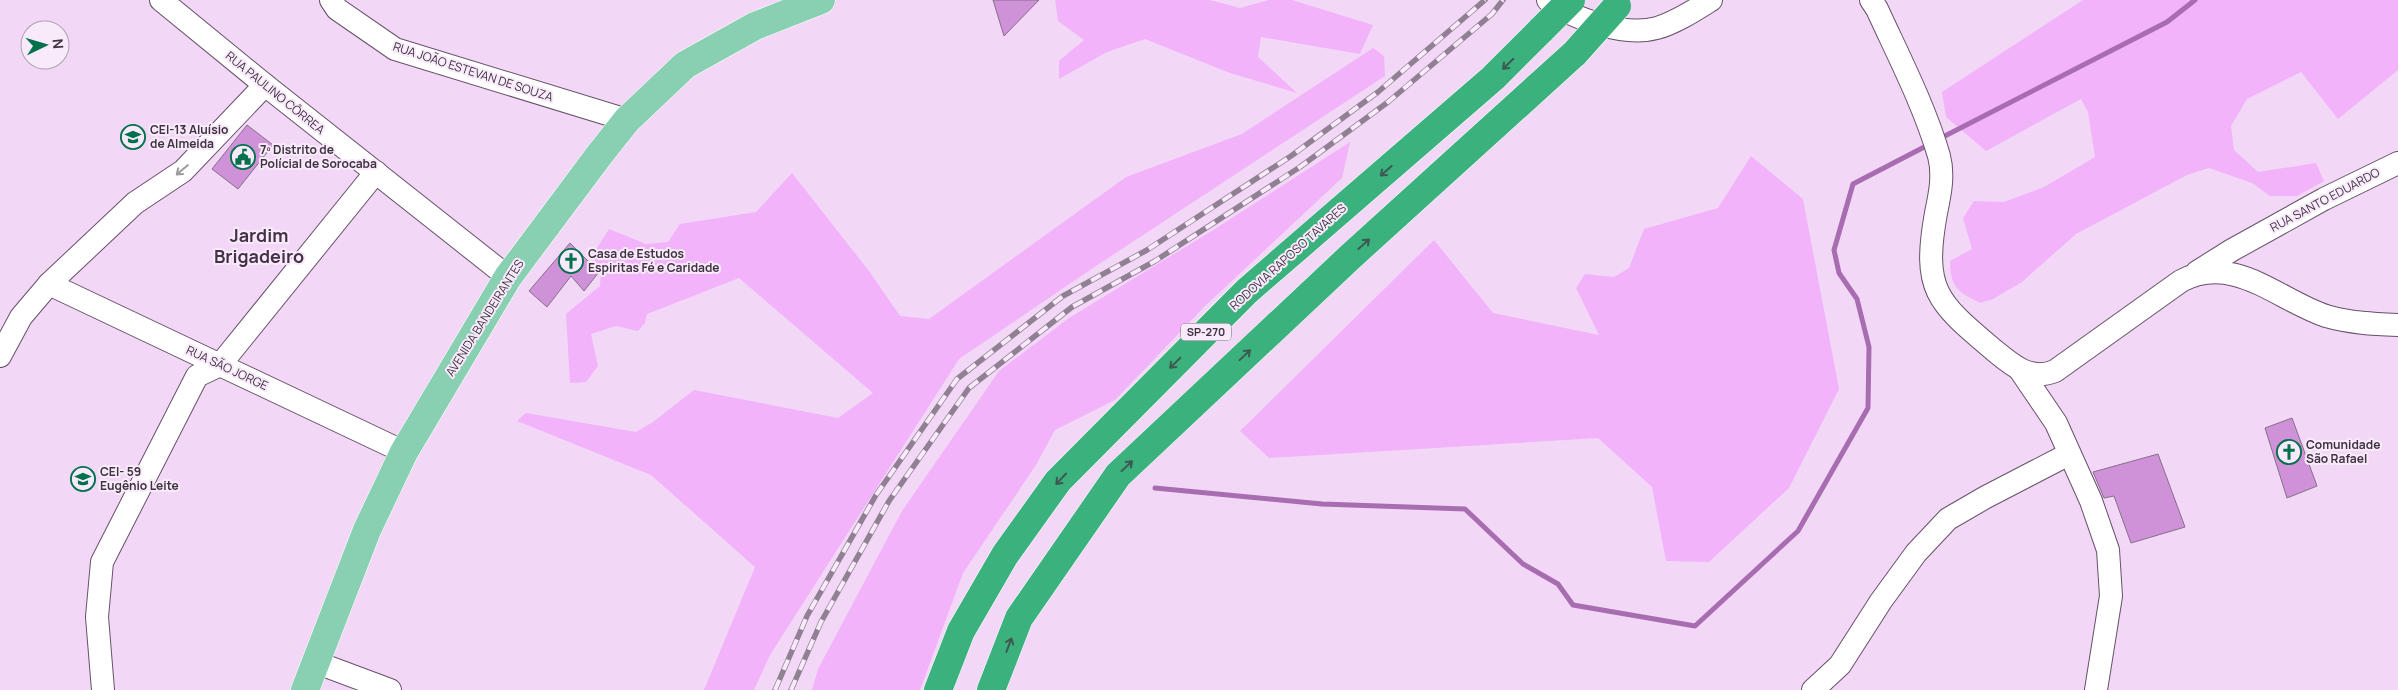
<svg xmlns="http://www.w3.org/2000/svg" width="2398" height="690" viewBox="0 0 2398 690" font-family="Manrope,sans-serif">
  <style>
    .green { fill: #f2b3fb }
    .lines { fill: none; stroke-linecap: round; stroke-linejoin: round }
    .stream { stroke: #a86cb1; stroke-width: 5 }
    .building { fill: #cf91d8; stroke: #866f89 }
    .minor-casing { stroke: #665169; stroke-width: 24 }
    .major-casing { stroke: #fff; stroke-width: 29 }
    .highway-casing { stroke: #fff; stroke-width: 29 }
    .minor { stroke: #fff; stroke-width: 22 }
    .major { stroke: #89d0b2; stroke-width: 28 }
    .highway { stroke: #3bb17e; stroke-width: 28 }
    .rail-casing { stroke: #918094; stroke-width: 5.5 }
    .rail { stroke: #f9eafb; stroke-width: 4; stroke-dasharray: 11; stroke-linecap: butt }
    .highway-bridge-casing { stroke: #fff; stroke-width: 29; stroke-linecap: butt }
    .highway-bridge { stroke: #3bb17e; stroke-width: 28 }
    .oneway { stroke: #3d5a52 }
    .oneway2 { stroke: #9e9a9f }
    .labels { text-anchor: middle; stroke-width: 4; stroke-linejoin: round; paint-order: stroke }
    .shield { fill: #f9eafb; stroke: #766b77; stroke-width: 1 }
    .shield-label { font-size: 11px; font-weight: bold; fill: #3e343f }
    .street-label { font-size: 12px; fill: #3e343f; stroke: #f9eafb }
    .poi-label { font-size: 12px; font-weight: bold; fill: #3e343f; stroke: #f9eafb; text-anchor: start }
    .district-label { font-size: 18px; font-weight: bold; fill: #443047; stroke: #f9eafb }
  </style>
  <rect width="100%" height="100%" fill="#f2d8f6"/>
  <g class="green">
    <polygon points="1055,0 1210,0 1240,8 1269,0 1292,0 1373,25 1360,54 1261,37 1258,57 1297,93 1230,73 1145,39 1107,52 1059,79 1059,61 1084,40 1058,21"/>
    <path d="M2083 0H2398V70L2338 119 2301 72 2247 99 2231 126 2234 150 2258 172 2316 163 2324 181 2297 196H2270L2252 183 2209 168 2187 175 2076 234 2022 282 1993 299 1980 303C1958 292 1950 287 1950 261L1972 249 1963 218 1974 201 2004 202 2044 187 2095 157 2088 112 2081 99 1986 151 1946 117 1942 92Z"/>
    <polygon points="1373,48 1384,56 1385,76 1093,268 959,359 770,655 754,690 704,690 755,567 651,475 517,421 526,413 636,432 653,422 694,390 838,418 873,393 739,278 647,314 645,323 638,331 616,326 591,334 598,366 586,382 570,383 566,314 600,286 601,271 592,256 609,229 646,244 668,242 680,224 756,212 792,173 869,271 900,316 929,319 1126,177 1242,134"/>
    <polygon points="1350,142 1342,178 1205,306 1115,400 1055,430 1036,465 963,573 920,690 812,690 818,669 902,511 999,371 1069,318 1210,232"/>
    <polygon points="1751,156 1803,199 1839,389 1789,488 1709,562 1666,561 1652,487 1598,438 1269,458 1240,431 1434,240 1493,313 1599,335 1576,288 1585,274 1614,277 1629,268 1644,229 1718,208"/>
  </g>
  <g class="lines">
    <g class="stream">
      <polyline points="1939,139 2167,22 2195,0"/>
      <polyline points="1155,488 1322,504 1465,509 1523,564 1558,584 1573,605 1695,626 1798,531 1868,408 1869,347 1857,299 1839,273 1834,250 1853,184 1930,144"/>
    </g>
  </g>
  <g class="building">
    <polygon points="993,0 1039,0 1004,36"/>
    <polygon points="247,125 273,145 238,189 212,169"/>
    <polygon points="570,243 599,272 584,291 571,276 547,307 529,291"/>
    <polygon points="2292,418 2317,486 2287,498 2265,428"/>
    <polygon points="2158,454 2185,527 2131,543 2114,496 2104,498 2093,472"/>
  </g>
  <g class="lines">
    <defs>
      <g id="minor">
        <polyline points="161,0 265,85 508,277"/>
        <polyline points="331,0 337,9 395,49 627,120"/>
        <path d="M1548 0C1574 19 1624 37 1657 28 1675 23 1695 10 1711 0"/>
        <path d="M1871 0 1877 9C1899 57 1924 105 1939 156 1944 175 1940 194 1936 213 1922 291 1937 302 1995 351 2013 366 2031 381 2055 371L2181 281C2234 253 2278 300 2326 316 2350 323 2374 324 2398 325"/>
        <polyline points="2197,272 2232,250 2324,199 2398,163"/>
        <polyline points="49,284 404,452"/>
        <polyline points="0,356 21,317 49,284 135,203 183,171 265,85"/>
        <polyline points="2020,370 2056,423 2091,501 2108,550 2111,596 2096,690"/>
        <polyline points="315,662 390,690"/>
        <polyline points="103,690 97,617 102,562 197,376 220,365 376,172"/>
        <polyline points="1813,690 1840,665 1881,601 1916,553 1948,519 1986,497 2069,454"/>
      </g>
      <polyline id="major" points="305,690 367,530 404,452 508,277 600,154 627,120 685,65 755,26 821,0"/>
      <g id="highway">
        <polyline points="938,690 961,631 1005,555 1058,481 1247,291 1493,78 1542,29"/>
        <polyline points="991,690 1019,618 1118,475 1350,257 1575,53"/>
      </g>
    </defs>
    <use href="#minor" class="minor-casing"/>
    <use href="#major" class="major-casing"/>
    <use href="#highway" class="highway-casing"/>
    <use href="#minor" class="minor"/>
    <use href="#major" class="major"/>
    <use href="#highway" class="highway"/>
    <defs>
      <g id="rail">
        <polyline points="775,690 807,616 876,495 957,379 1063,296 1147,250 1291,156 1378,92 1485,0"/>
        <polyline points="791,690 821,622 889,501 969,388 1072,307 1155,261 1300,167 1388,102 1492,14 1503,0"/>
      </g>
    </defs>
    <use href="#rail" class="rail-casing"/>
    <use href="#rail" class="rail"/>
    <defs>
      <g id="highway-bridge">
        <polyline points="1542,29 1571,0"/>
        <polyline points="1575,53 1617,6"/>
      </g>
    </defs>
    <use href="#highway-bridge" class="highway-bridge-casing"/>
    <use href="#highway-bridge" class="highway-bridge"/>
  </g>
  <defs><path id="oneway-shaft" d="M-6 0H5M1.5-3L5.5 0L1.5 3" fill="none" stroke-width="1.6" stroke-linecap="round" stroke-linejoin="round" transform="scale(1.25)"/></defs>
  <g class="oneway">
    <use href="#oneway-shaft" transform="translate(1508 64) rotate(136)"/>
    <use href="#oneway-shaft" transform="translate(1386 171) rotate(139)"/>
    <use href="#oneway-shaft" transform="translate(1364 244) rotate(-42)"/>
    <use href="#oneway-shaft" transform="translate(1245 355) rotate(-43)"/>
    <use href="#oneway-shaft" transform="translate(1175 363) rotate(135)"/>
    <use href="#oneway-shaft" transform="translate(1127 466) rotate(-43)"/>
    <use href="#oneway-shaft" transform="translate(1061 479) rotate(133)"/>
    <use href="#oneway-shaft" transform="translate(1009 645) rotate(-69)"/>
  </g>
  <use class="oneway2" href="#oneway-shaft" transform="translate(182 170) rotate(140)"/>
  <defs>
    <symbol id="school-ring" viewBox="-11 -11 22 22"><circle r="9.5" fill="#f9eafb" stroke="#00714b" stroke-width="1.5"/><path d="M0-5L7-2L0 1L-7-2ZM-4 1L0 2.5L4 1V4Q0 6-4 4Z" fill="#00714b"/></symbol>
    <symbol id="civic-ring" viewBox="-11 -11 22 22"><circle r="9.5" fill="#f9eafb" stroke="#00714b" stroke-width="1.5"/><path d="M-.6-6.5H3V-4.5H.6V-3L4-1V1h2V6H-6V1h2V-1L-.6-3ZM-1.2 2.5V6h2.4V2.5Z" fill="#00714b"/></symbol>
    <symbol id="church-ring" viewBox="-11 -11 22 22"><circle r="9.5" fill="#f9eafb" stroke="#00714b" stroke-width="1.5"/><path d="M-1.2-6h2.4v3.5h3.3v2.4h-3.3V6h-2.4V-.1h-3.3v-2.4h3.3Z" fill="#00714b"/></symbol>
  </defs>
  <g fill-rule="evenodd">
    <use href="#school-ring" x="119" y="123" width="28" height="28"/>
    <use href="#civic-ring" x="229" y="143" width="28" height="28"/>
    <use href="#church-ring" x="557" y="247" width="28" height="28"/>
    <use href="#church-ring" x="2275" y="438" width="28" height="28"/>
    <use href="#school-ring" x="69" y="465" width="28" height="28"/>
  </g>
  <g class="labels">
    <rect class="shield" x="1181" y="323.5" width="50" height="17" rx="4"/>
    <g class="shield-label">
      <text x="1206" y="336">SP-270</text>
    </g>
    <g class="street-label">
      <text transform="translate(473 72) rotate(18)" y="4">RUA JOÃO ESTEVAN DE SOUZA</text>
      <text transform="translate(275 93) rotate(39)" y="4">RUA PAULINO CÔRREA</text>
      <text transform="translate(2325 200) rotate(-28)" y="4">RUA SANTO EDUARDO</text>
      <text transform="translate(1288 257) rotate(-42)" y="4">RODOVIA RAPOSO TAVARES</text>
      <text transform="translate(485 318) rotate(-58)" y="4">AVENIDA BANDEIRANTES</text>
      <text transform="translate(227 368) rotate(25)" y="4">RUA SÃO JORGE</text>
    </g>
    <g class="poi-label">
      <text x="150" y="134">CEI-13 Aluísio<tspan x="150" dy="14">de Almeida</tspan></text>
      <text x="260" y="154">7º Distrito de<tspan x="260" dy="14">Polícial de Sorocaba</tspan></text>
      <text x="588" y="258">Casa de Estudos<tspan x="588" dy="14">Espiritas Fé e Caridade</tspan></text>
      <text x="2306" y="449">Comunidade<tspan x="2306" dy="14">São Rafael</tspan></text>
      <text x="100" y="476">CEI- 59<tspan x="100" dy="14">Eugênio Leite</tspan></text>
    </g>
    <g class="district-label">
      <text x="259" y="242">Jardim<tspan x="259" dy="21">Brigadeiro</tspan></text>
    </g>
  </g>
  <g transform="translate(45 45) rotate(85)"><circle r="24" fill="#f9eafb" stroke="#aea1b0"/>
  <path d="M0-4L9 19L0 12L-9 19Z" fill="#00714b"/>
  <text y="-8" font-size="14" font-weight="bold" text-anchor="middle" fill="#3e343f">N</text>
  </g>
</svg>
